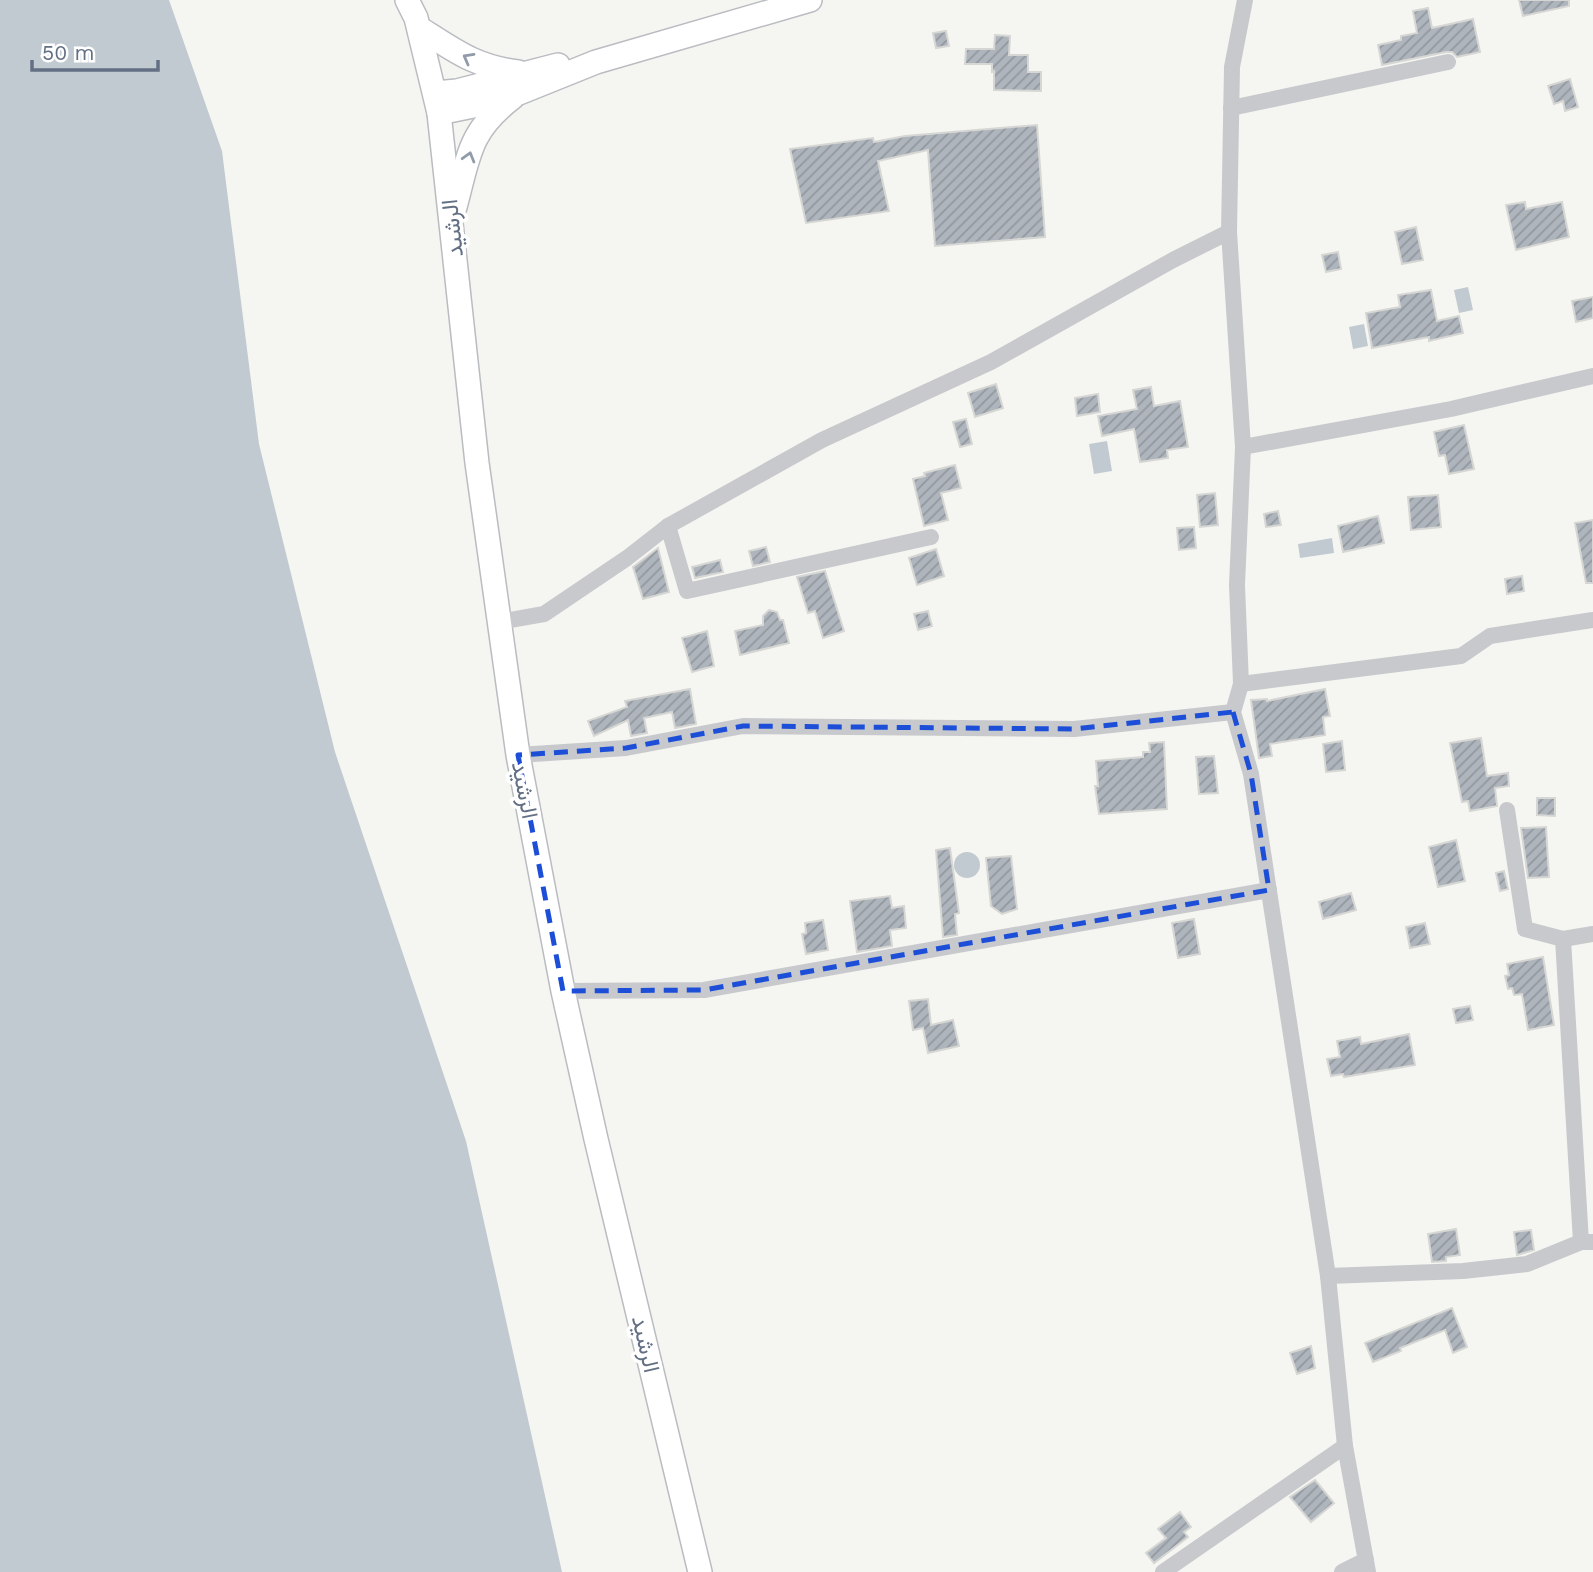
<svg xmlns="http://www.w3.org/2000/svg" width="1593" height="1572" viewBox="0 0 1593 1572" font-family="'Work Sans',Vazirmatn,sans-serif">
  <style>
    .water { fill: #c2cad1 }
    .building { fill: url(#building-hatch); stroke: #d6d7d4; stroke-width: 2 }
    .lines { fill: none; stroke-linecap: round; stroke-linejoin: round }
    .secondary-casing { stroke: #b9bcc1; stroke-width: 26 }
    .street { stroke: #c7c9cd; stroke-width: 16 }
    .secondary { stroke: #fff; stroke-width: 23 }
    .oneway { stroke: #929ba9 }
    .marked { fill: none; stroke: #1d4ed8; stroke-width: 5; stroke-dasharray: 14 9; stroke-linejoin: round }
    .labels { text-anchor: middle; stroke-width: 7; stroke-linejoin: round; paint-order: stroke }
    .street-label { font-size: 23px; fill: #637084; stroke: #fff }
  </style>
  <defs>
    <pattern id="building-hatch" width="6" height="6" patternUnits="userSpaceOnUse" patternTransform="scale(1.75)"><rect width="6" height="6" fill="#afb5bc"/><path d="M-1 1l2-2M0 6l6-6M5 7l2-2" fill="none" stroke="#92989e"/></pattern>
  </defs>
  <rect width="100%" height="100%" fill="#f5f6f1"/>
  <g class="water">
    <polygon points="0,0 169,0 222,151 259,444 335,752 466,1141 562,1572 0,1572"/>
    <polygon points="1468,287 1473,310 1459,313 1454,290"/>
    <polygon points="1364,324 1368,346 1353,349 1349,327"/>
    <polygon points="1107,441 1112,471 1094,474 1089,444"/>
    <polygon points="1332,538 1334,553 1300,558 1298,544"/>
    <circle cx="967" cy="865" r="13"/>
  </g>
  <g class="building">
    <polygon points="1519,0 1569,0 1569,6 1523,16"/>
    <polygon points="1428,8 1432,28 1473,19 1480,52 1457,57 1452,52 1446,52 1382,65 1378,45 1401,40 1401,36 1417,33 1413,11"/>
    <polygon points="946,31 949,46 936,48 933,33"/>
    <polygon points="995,35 1010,36 1009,55 1028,55 1028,72 1041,72 1041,91 994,90 994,71 992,72 992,64 965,64 966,49 994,49"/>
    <polygon points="1570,79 1578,107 1565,111 1563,101 1554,104 1548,86"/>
    <polygon points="1037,125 1045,237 935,246 928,150 878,161 889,211 806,223 790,149 873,138 874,142 905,136"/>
    <polygon points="1525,202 1526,209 1562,202 1569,237 1516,250 1506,205"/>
    <polygon points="1416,227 1423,260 1402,264 1395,232"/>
    <polygon points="1338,252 1341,269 1326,272 1322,255"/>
    <polygon points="1431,290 1437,321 1459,316 1463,333 1429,341 1429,337 1372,348 1366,313 1400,307 1398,295"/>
    <polygon points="1593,297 1593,318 1576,322 1572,301"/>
    <polygon points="996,384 1003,408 975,417 968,393"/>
    <polygon points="1151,387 1154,406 1180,401 1188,447 1167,450 1168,458 1140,462 1134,429 1102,436 1098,416 1137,409 1133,390"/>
    <polygon points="1098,394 1100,412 1077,416 1075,398"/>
    <polygon points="966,419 972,444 960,447 953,422"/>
    <polygon points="1464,425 1474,469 1449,474 1445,455 1439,456 1434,432"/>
    <polygon points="955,465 961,488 941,493 948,520 924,526 913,479 925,476 924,473"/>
    <polygon points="1215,493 1218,525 1200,527 1197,495"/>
    <polygon points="1438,495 1441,527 1411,530 1408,497"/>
    <polygon points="1278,511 1281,525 1266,527 1264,514"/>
    <polygon points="1378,516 1384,543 1343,552 1338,526"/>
    <polygon points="1593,520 1593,583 1586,583 1575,523"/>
    <polygon points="1194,527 1196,548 1179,550 1177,528"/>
    <polygon points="766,547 770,562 753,566 749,551"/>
    <polygon points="658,548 669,592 643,599 633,567"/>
    <polygon points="936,549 944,576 917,585 909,558"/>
    <polygon points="720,560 723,572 695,578 692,567"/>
    <polygon points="825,571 844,631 823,638 815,611 808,613 797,577"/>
    <polygon points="1522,576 1524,591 1507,594 1505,579"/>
    <polygon points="769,610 777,612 780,620 783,620 789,643 740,655 735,631 763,625 763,616"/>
    <polygon points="928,611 932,626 918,630 914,614"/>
    <polygon points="707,631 714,666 692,672 682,638"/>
    <polygon points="690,689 696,724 675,728 672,712 644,718 647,733 631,736 628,720 594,736 588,721 627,707 625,701"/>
    <polygon points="1325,689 1330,716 1323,717 1325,735 1270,744 1272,756 1259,758 1251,700 1267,699 1267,701"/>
    <polygon points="1481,738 1487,776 1508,773 1509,786 1495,788 1497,806 1470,811 1468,801 1462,802 1450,743"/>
    <polygon points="1342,741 1345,770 1326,772 1323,744"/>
    <polygon points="1164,742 1167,809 1099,814 1095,786 1098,786 1096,761 1143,757 1143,752 1150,752 1149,743"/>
    <polygon points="1214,756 1218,793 1199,794 1196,757"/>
    <polygon points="1537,798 1555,798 1555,816 1537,815"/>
    <polygon points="1546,827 1549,877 1528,878 1521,828"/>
    <polygon points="1456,840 1465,881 1438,887 1429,847"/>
    <polygon points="950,848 959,913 955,914 957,935 943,937 936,850"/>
    <polygon points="1011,856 1017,909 1002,914 991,906 986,858"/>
    <polygon points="1504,871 1508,889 1500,891 1496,873"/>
    <polygon points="1351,893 1356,910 1323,919 1319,902"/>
    <polygon points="890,896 892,908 904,906 906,928 890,930 892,946 857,952 850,901"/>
    <polygon points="1194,919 1200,954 1178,958 1172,923"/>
    <polygon points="823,920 828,950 806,954 802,934 806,933 805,923"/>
    <polygon points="1425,923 1430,944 1410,948 1406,927"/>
    <polygon points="1543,957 1554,1025 1528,1030 1522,994 1514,995 1512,988 1508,989 1505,976 1509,975 1507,964"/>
    <polygon points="928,999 931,1025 953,1020 959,1046 928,1053 923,1028 913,1030 909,1001"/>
    <polygon points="1470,1006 1473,1020 1456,1023 1453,1009"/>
    <polygon points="1409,1034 1415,1065 1344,1077 1343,1074 1331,1076 1327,1059 1340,1057 1337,1041 1360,1037 1361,1044"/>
    <polygon points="1456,1229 1460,1255 1446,1257 1446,1261 1432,1262 1428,1234"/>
    <polygon points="1531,1230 1534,1250 1517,1255 1514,1232"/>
    <polygon points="1452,1308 1467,1347 1453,1353 1445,1330 1400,1348 1401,1351 1373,1362 1365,1343"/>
    <polygon points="1311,1346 1315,1368 1297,1374 1290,1353"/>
    <polygon points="1315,1480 1334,1503 1311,1522 1290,1497"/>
    <polygon points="1180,1512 1191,1527 1184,1532 1188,1537 1154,1563 1146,1553 1166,1538 1158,1529"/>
  </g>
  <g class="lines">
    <defs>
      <g id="secondary">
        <polyline points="407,0 416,18 439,113 477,463 518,755 563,991 596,1139 700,1572"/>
        <path d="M419 28C454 50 475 67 518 72"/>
        <polyline points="435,93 457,91 558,65"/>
        <polyline points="439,113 478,105 519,93 596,62 810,0"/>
        <path d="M455 207C469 156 468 132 512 98"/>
      </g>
    </defs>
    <use href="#secondary" class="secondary-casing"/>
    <g class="street">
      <polyline points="1245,0 1232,67 1229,232 1243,447 1237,585 1241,684 1233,712 1251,774 1328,1276 1345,1446 1368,1572"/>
      <polyline points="1231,108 1448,62"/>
      <polyline points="1243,447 1451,409 1593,376"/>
      <polyline points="668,526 687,591 931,537"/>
      <polyline points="499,622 544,614 627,558 668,526 822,440 991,362 1173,260 1229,232"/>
      <polyline points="1241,684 1461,656 1490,636 1593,620"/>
      <polyline points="518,755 626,748 743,726 1074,729 1233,712"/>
      <polyline points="1507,810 1525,929 1563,939 1581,1242"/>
      <polyline points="1563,939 1593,934"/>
      <polyline points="563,991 704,990 1269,890"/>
      <polyline points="1328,1276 1463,1271 1527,1264 1581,1242 1593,1242"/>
      <polyline points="1163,1572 1345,1446"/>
      <polyline points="1342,1572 1366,1560"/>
    </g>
    <use href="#secondary" class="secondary"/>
  </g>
  <defs><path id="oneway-chevron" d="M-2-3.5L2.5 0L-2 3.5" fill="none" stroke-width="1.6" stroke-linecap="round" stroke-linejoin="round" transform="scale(1.75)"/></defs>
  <g class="oneway">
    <use href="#oneway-chevron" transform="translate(468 58) rotate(-151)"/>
    <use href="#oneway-chevron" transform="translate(469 157) rotate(-74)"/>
  </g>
  <path class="marked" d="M1233 712 1251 774 1269 890 704 990 563 991 518 755 626 748 743 726 1074 729Z"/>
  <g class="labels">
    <g class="street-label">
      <text transform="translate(452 228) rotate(-96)" y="8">الرشيد</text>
      <text transform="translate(525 790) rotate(79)" y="8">الرشيد</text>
      <text transform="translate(646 1344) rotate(77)" y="8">الرشيد</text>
    </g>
  </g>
  <path d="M32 60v10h126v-10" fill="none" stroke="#637084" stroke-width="3.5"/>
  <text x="42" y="60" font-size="21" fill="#637084" stroke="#ffffff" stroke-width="5" paint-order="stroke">50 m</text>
</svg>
